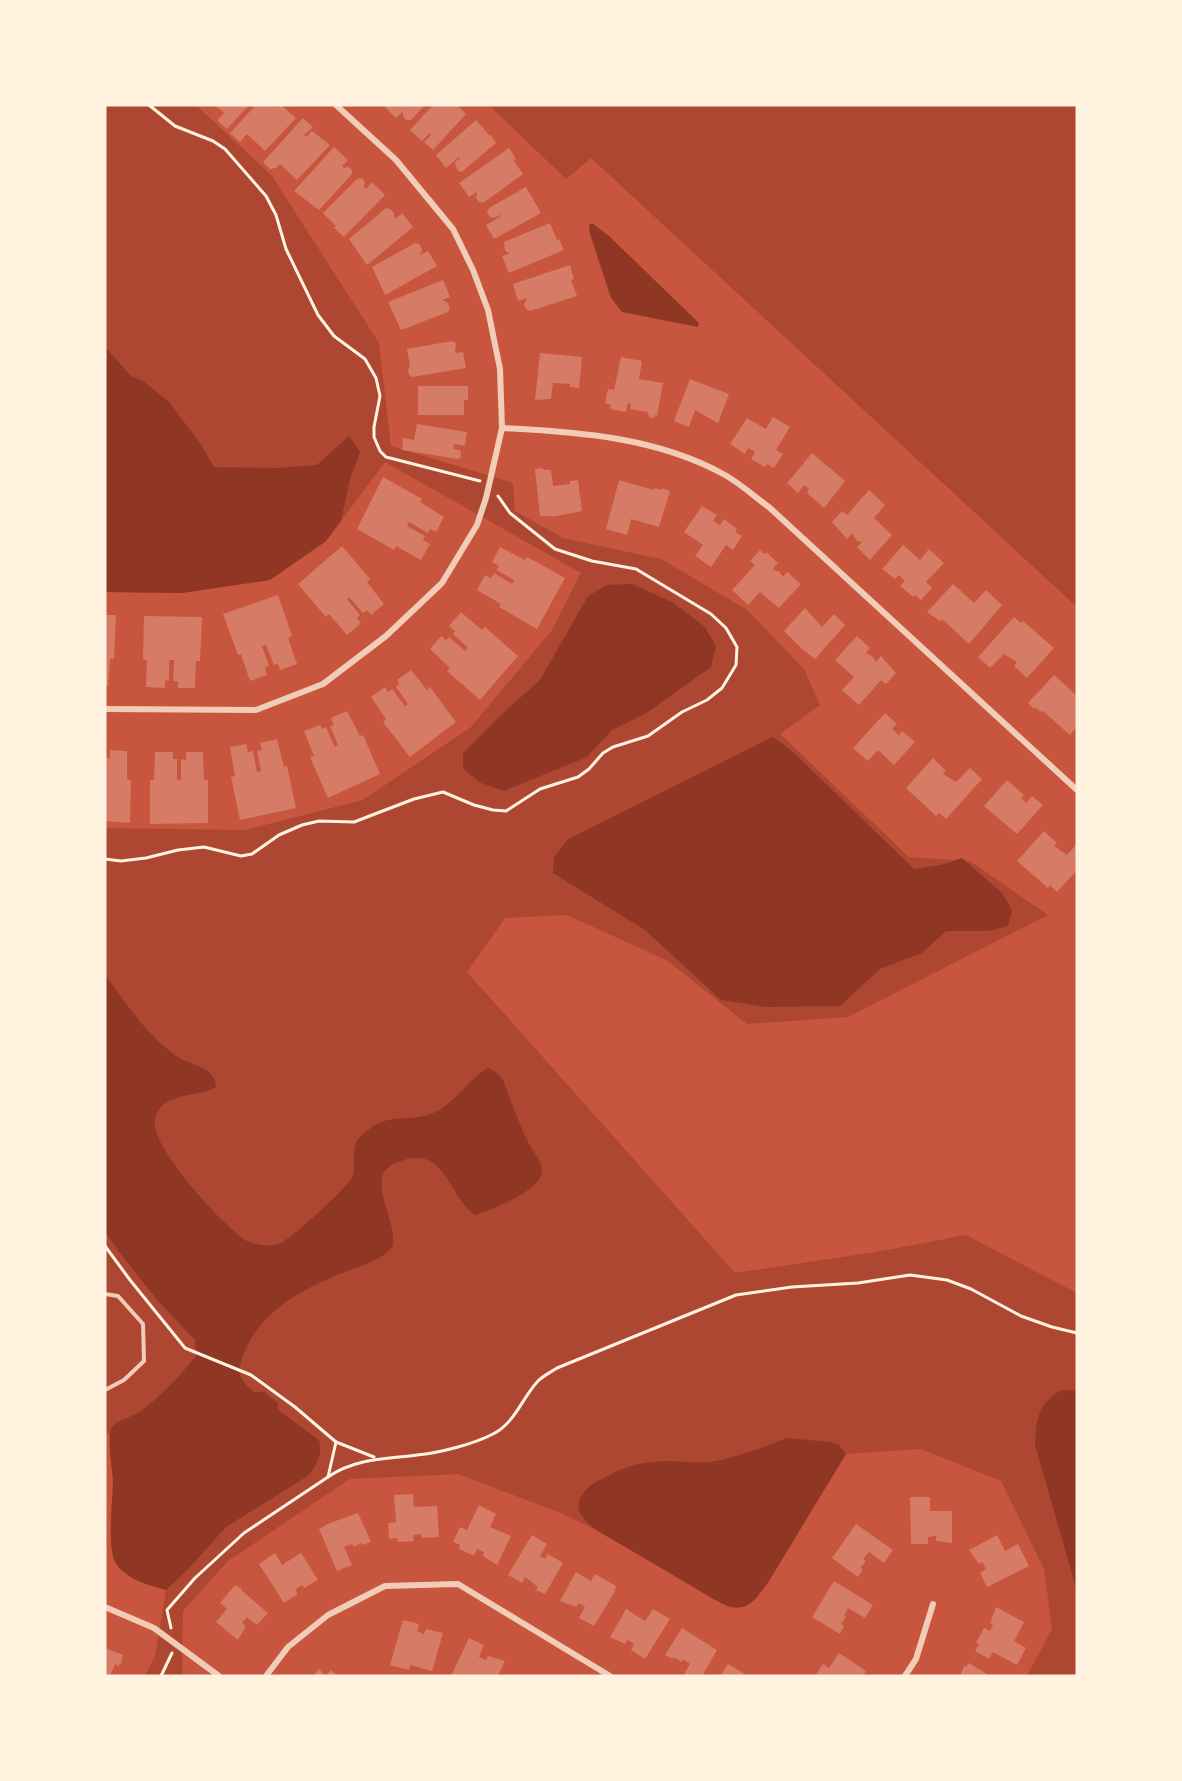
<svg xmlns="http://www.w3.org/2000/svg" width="1182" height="1781" viewBox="0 0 1182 1781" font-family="'Asap Condensed',sans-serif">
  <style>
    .green { fill: #ae4732 }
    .water { fill: #8f3625 }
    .building { fill: #d67c66 }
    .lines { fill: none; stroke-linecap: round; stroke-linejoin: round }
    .path { stroke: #fff3e0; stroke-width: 3 }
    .service { stroke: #f1ccb7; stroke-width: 4 }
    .minor { stroke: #f1ccb7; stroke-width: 6 }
  </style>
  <rect width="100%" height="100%" fill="#c8553d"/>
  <g class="green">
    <path d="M105 105H196L272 176 379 343 391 446 513 483 515 511 563 538 661 559 747 610 804 669 820 705 780 734 909 857 970 861 1048 915 848 1017 747 1024 668 961 567 915 505 918 467 972 735 1273 876 1252 966 1235 1077 1293V1676H1027L1052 1629 1044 1569 1001 1481 921 1449 846 1454 757 1598C748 1605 740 1610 728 1607L594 1529 561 1513 458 1474 350 1479 228 1561 183 1611 182 1676H145L155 1656 166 1590C148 1585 123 1579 115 1560 107 1543 113 1501 113 1481 112 1465 111 1450 109 1434L105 1432V828L245 830 363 800 471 727 552 630 581 573 385 462 326 541 270 580 182 593 105 592Z"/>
    <polygon points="489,105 1077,105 1077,607 591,158 566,179"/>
  </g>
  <g class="water">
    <polygon points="592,223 609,236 699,323 698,327 622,312 611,298 590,234 589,225"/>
    <polygon points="105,347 131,376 143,381 169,402 200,443 214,467 278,468 317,465 349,436 360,452 350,479 341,521 326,541 270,580 182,593 105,592"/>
    <polygon points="632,584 672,602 704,626 716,646 711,667 645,714 612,730 587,757 504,791 481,783 463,769 463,753 503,713 540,680 588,596 607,585"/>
    <polygon points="773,737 792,751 914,869 941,865 962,858 1002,893 1012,910 1008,926 989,931 946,931 922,953 880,969 840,1006 765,1007 721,1000 645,930 553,873 554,857 568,839"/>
    <path d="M105 975C126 1003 146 1034 175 1055 189 1066 215 1065 216 1087 200 1098 160 1091 155 1119 149 1146 220 1221 242 1238 251 1245 270 1248 281 1243 293 1237 350 1186 353 1175 356 1164 351 1150 358 1139 360 1136 365 1133 368 1130 389 1112 410 1123 433 1113 455 1104 467 1080 488 1068L496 1072 503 1080C512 1103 520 1128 532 1149 536 1155 542 1163 542 1170 542 1191 491 1210 475 1215 448 1196 445 1144 401 1161 392 1164 384 1168 382 1178 378 1198 396 1224 393 1246 381 1261 363 1265 345 1272 304 1288 261 1310 244 1353 236 1374 238 1377 254 1392H264L278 1403V1410L319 1440C323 1454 317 1464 309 1475L226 1527 190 1567 166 1590C148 1585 125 1579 115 1562 107 1546 113 1499 113 1480 112 1468 106 1434 113 1426 120 1419 133 1417 141 1411 162 1395 180 1376 196 1356L195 1340 158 1301 116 1248 105 1231Z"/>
    <path d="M1062 1390H1077V1601L1075 1584 1035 1445C1036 1421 1038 1402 1062 1390Z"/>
    <path d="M786 1438 831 1442 839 1445 846 1454 769 1581C749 1610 741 1615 710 1597L595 1529C583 1520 573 1509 582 1495 588 1486 595 1482 604 1478 625 1465 649 1460 674 1461 688 1462 703 1464 716 1461 740 1456 765 1447 786 1438Z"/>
  </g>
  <g class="building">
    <polygon points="215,105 249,105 227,129 217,120 224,113"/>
    <polygon points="256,105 273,105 274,108 277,105 281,105 296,118 265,151 247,134 240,142 230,133"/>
    <polygon points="383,105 425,105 411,120 406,120 403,116 403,111 396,118"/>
    <polygon points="433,105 457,105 466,114 433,150 424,142 431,135 430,133 422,141 410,130"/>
    <polygon points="303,118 313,127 304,135 306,137 312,131 330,145 297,180 280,164 276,168 270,169 263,162"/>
    <polygon points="476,120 489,135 491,135 496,143 463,171 459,172 456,167 455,162 460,158 459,157 446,168 436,155"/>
    <polygon points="334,147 348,160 342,166 344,168 348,167 352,170 352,174 319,210 294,191"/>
    <polygon points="509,148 516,159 513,160 523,174 483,203 479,202 476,198 477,192 469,197 459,183"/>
    <polygon points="362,178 365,182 364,187 366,189 372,182 385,195 344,237 334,228 336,226 323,213 357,179"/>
    <polygon points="526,187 541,213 494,239 486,225 501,216 500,215 494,218 490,217 487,212 489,208"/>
    <polygon points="386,208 390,209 394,213 395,219 402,213 413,227 367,265 349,239"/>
    <polygon points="550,223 557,240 559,239 564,250 509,273 502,256 510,253 505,251 504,242"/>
    <polygon points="415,243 419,244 422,249 420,255 428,251 437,266 385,295 372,267"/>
    <polygon points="570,265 574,279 571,280 577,296 530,311 526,309 524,304 527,298 518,301 513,284"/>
    <polygon points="443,280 450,297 442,300 448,303 450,308 448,312 401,330 388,302"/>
    <polygon points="452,341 456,343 455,353 463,352 466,368 412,377 409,375 408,370 410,366 407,349"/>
    <polygon points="540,353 582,357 579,388 570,387 570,384 553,383 551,399 535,400"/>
    <polygon points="621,357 642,361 639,379 663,383 657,416 654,415 654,418 649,417 647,412 630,409 631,404 628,403 626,412 610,409 611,405 605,403 608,389 614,390"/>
    <polygon points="690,379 729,394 718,423 695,410 689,427 674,421"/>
    <polygon points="418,386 468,386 468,400 464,400 464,415 418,415"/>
    <polygon points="773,417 790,427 776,450 783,454 774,468 767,464 765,467 751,459 755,452 748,448 745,454 730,444 747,418 766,429"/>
    <polygon points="417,424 467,432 465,446 454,444 453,449 459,450 461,452 461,457 458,459 402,450 403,438 414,440"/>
    <polygon points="812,453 845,481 824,508 807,493 809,489 804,485 798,493 787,483"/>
    <polygon points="543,468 543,470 551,470 553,486 570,484 570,481 578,480 582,511 556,516 540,516 535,469"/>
    <polygon points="383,477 422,499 420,502 444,517 436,532 430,529 428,533 409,522 407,526 425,536 423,540 430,544 421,560 396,546 394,550 357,529"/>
    <polygon points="619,480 654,490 654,488 661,490 662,488 670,491 659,527 631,519 627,535 606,529"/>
    <polygon points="869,490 885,505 874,518 892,535 870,560 857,547 862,542 857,541 852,533 847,539 832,522 842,511 847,515"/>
    <polygon points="702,506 717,515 713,521 720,525 724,519 737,529 735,532 742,536 733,550 726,545 711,567 695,556 703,545 684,532"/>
    <polygon points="903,545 920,560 929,549 944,563 926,582 932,588 921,600 915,595 913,597 900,586 905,581 899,575 895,579 882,569"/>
    <polygon points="342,546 370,579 367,582 384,604 371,615 367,610 363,613 349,597 347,599 360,615 357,618 361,623 347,635 329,614 326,617 298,584"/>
    <polygon points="500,547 525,560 527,557 565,578 537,629 499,607 501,604 477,590 485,575 491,578 494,573 512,584 514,580 496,570 499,566 492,562"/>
    <polygon points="760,550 764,554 766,552 778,563 773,568 776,571 779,571 783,577 787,572 801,584 779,608 760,592 748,605 732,590 755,565 750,561"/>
    <polygon points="953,584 974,603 986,590 1002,605 969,644 942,619 940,621 927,612"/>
    <polygon points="278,595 292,636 288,638 297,664 280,670 278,664 274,665 266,645 262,646 269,666 265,667 267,675 250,681 241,654 238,655 223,614"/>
    <polygon points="805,608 822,627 834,614 845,625 815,659 802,649 784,631"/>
    <polygon points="461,612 482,630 485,627 518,656 480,700 447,671 450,668 430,649 441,636 446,640 449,637 465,651 468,648 453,634 455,631 449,626"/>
    <polygon points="105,615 116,615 114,659 110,659 108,686 105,686"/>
    <polygon points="144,616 202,617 200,661 196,661 195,688 178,688 178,681 173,681 174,660 169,660 169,681 165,680 165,688 146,687 147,660 143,659"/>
    <polygon points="1014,617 1021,623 1023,621 1054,648 1027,678 1014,666 1017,662 1004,654 990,668 978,657"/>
    <polygon points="857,636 870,648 866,653 872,656 876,662 881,656 896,673 886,684 881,680 859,705 842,690 854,677 835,660"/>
    <polygon points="411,670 427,690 430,687 456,722 410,757 383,722 386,719 371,697 385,687 388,692 392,689 405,706 408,704 396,687 399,684 397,680"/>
    <polygon points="1054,675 1075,694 1077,692 1077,727 1070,735 1043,711 1041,712 1035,707 1034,709 1028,703"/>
    <polygon points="347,711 360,736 363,735 380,774 328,798 310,757 314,756 304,731 320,725 322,729 326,727 335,747 338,745 330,726 334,725 331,718"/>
    <polygon points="885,713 897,724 892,729 899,735 902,731 915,742 894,765 878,750 868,761 853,748"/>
    <polygon points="277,739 284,767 287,766 296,808 240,820 231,777 235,776 230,747 246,744 248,752 253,751 257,772 261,771 257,751 262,750 260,743"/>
    <polygon points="110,750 127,751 127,779 131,780 130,823 105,821 105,758 110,758"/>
    <polygon points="155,752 173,752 173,759 177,759 177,780 181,780 181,759 186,760 186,752 203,752 204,780 208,780 208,823 150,824 150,780 154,780"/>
    <polygon points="933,758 946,771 943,774 956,782 970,768 982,779 946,819 939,813 936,816 906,788"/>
    <polygon points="1007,780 1024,795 1021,798 1026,803 1032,796 1043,805 1017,834 984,806"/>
    <polygon points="1044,831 1057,843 1054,846 1067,855 1077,844 1077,870 1057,892 1050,885 1048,888 1017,861"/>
    <polygon points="413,1494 414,1507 437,1506 439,1537 422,1538 421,1534 413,1535 414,1541 398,1542 397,1538 389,1539 388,1523 396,1522 394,1495"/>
    <polygon points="910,1497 930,1497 930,1511 952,1511 952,1543 936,1541 936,1536 928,1537 928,1544 911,1544"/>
    <polygon points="479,1505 496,1514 490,1527 511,1536 497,1565 483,1556 484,1552 477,1549 474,1556 459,1549 460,1545 453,1542 460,1527 467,1530"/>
    <polygon points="358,1513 371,1542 362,1545 361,1543 354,1547 352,1544 344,1547 352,1565 337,1571 319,1529 330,1523"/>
    <polygon points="856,1524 893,1550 884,1563 869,1552 863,1559 866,1561 860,1568 863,1569 858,1577 832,1558"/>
    <polygon points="532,1535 547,1544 540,1556 545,1559 548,1554 563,1563 545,1594 536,1590 538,1587 525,1577 522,1583 508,1575"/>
    <polygon points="997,1535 1005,1551 1018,1544 1029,1566 987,1587 980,1573 986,1569 982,1562 979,1564 969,1550"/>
    <polygon points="275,1553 282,1565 301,1553 318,1580 304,1588 302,1585 295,1590 298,1594 284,1603 259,1564"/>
    <polygon points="576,1572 591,1581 595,1574 616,1586 614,1593 594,1626 579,1618 585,1607 579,1603 576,1607 560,1601"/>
    <polygon points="834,1581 873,1605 865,1618 848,1608 844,1616 846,1617 841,1624 844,1626 840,1634 812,1617"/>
    <polygon points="235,1585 242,1589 241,1590 268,1613 257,1625 247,1617 242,1623 246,1626 238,1640 216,1622 227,1609 220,1603"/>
    <polygon points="996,1607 1024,1622 1014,1641 1026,1648 1017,1665 993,1652 989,1659 975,1651 979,1644 976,1643 984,1628 990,1631 993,1624 990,1623"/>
    <polygon points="626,1609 645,1621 653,1609 670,1619 645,1659 631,1650 634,1644 628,1640 625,1644 610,1637"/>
    <polygon points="403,1620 419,1624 417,1631 424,1634 426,1629 443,1633 432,1671 410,1665 409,1670 390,1665"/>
    <polygon points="682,1628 717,1650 702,1676 683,1676 690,1664 683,1659 682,1662 674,1657 673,1659 665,1655"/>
    <polygon points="469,1638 484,1645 479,1657 486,1660 488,1656 505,1661 498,1676 451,1676"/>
    <polygon points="105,1648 123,1655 121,1663 118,1666 115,1664 110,1676 105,1676"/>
    <polygon points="839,1653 866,1671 863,1676 815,1676 823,1664 829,1668"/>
    <polygon points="969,1663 990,1676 960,1676 964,1666 966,1667"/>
    <polygon points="728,1664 748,1676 720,1676"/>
    <polygon points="319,1669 326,1676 331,1670 338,1676 313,1676"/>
  </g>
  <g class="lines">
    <g class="path">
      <polyline points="149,105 175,126 213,141 225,149 266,196 276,215 286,249 318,315 334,336 365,359 376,378 380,396 374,427 374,437 380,451 386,457 480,481"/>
      <polyline points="105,859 121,861 146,858 178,850 204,847 241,856 252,854 279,835 302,825 319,821 354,822 414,799 443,792 474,805 493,810 506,811 540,789 578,777 589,769 603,753 613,747 648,736 682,712 707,700 722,688 736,665 737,647 726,628 711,614 636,569 592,561 555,549 510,513 498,496"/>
      <polyline points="105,1246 130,1280 185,1348 251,1375 295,1407 336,1442 328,1477 244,1533 195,1578 167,1610 171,1628"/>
      <polyline points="336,1442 374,1457"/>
      <path d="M328 1477C355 1458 386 1459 417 1455 439 1453 474 1444 493 1434 515 1423 522 1398 538 1381 543 1376 551 1372 557 1368L736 1295 792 1287 858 1283 910 1275 947 1280 971 1289 1021 1316 1052 1327 1077 1333"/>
      <polyline points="161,1676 172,1653"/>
    </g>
    <polyline class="service" points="105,1294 118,1296 143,1324 144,1361 124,1380 105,1390"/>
    <g class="minor">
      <path d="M502 428C578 432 657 437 725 475 741 484 755 497 770 508L1077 790"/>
      <polyline points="105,709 256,710 323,684 386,636 442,583 477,525 486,498 502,428 500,369 488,310 473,270 453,229 396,160 336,105"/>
      <polyline points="105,1607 154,1628 219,1676"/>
      <polyline points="266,1676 288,1647 328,1615 385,1586 458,1584 610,1676"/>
      <polyline points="905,1676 916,1659 933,1604"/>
    </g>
  </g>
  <rect width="1182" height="1781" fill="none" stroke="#fff3e0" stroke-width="213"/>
</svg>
